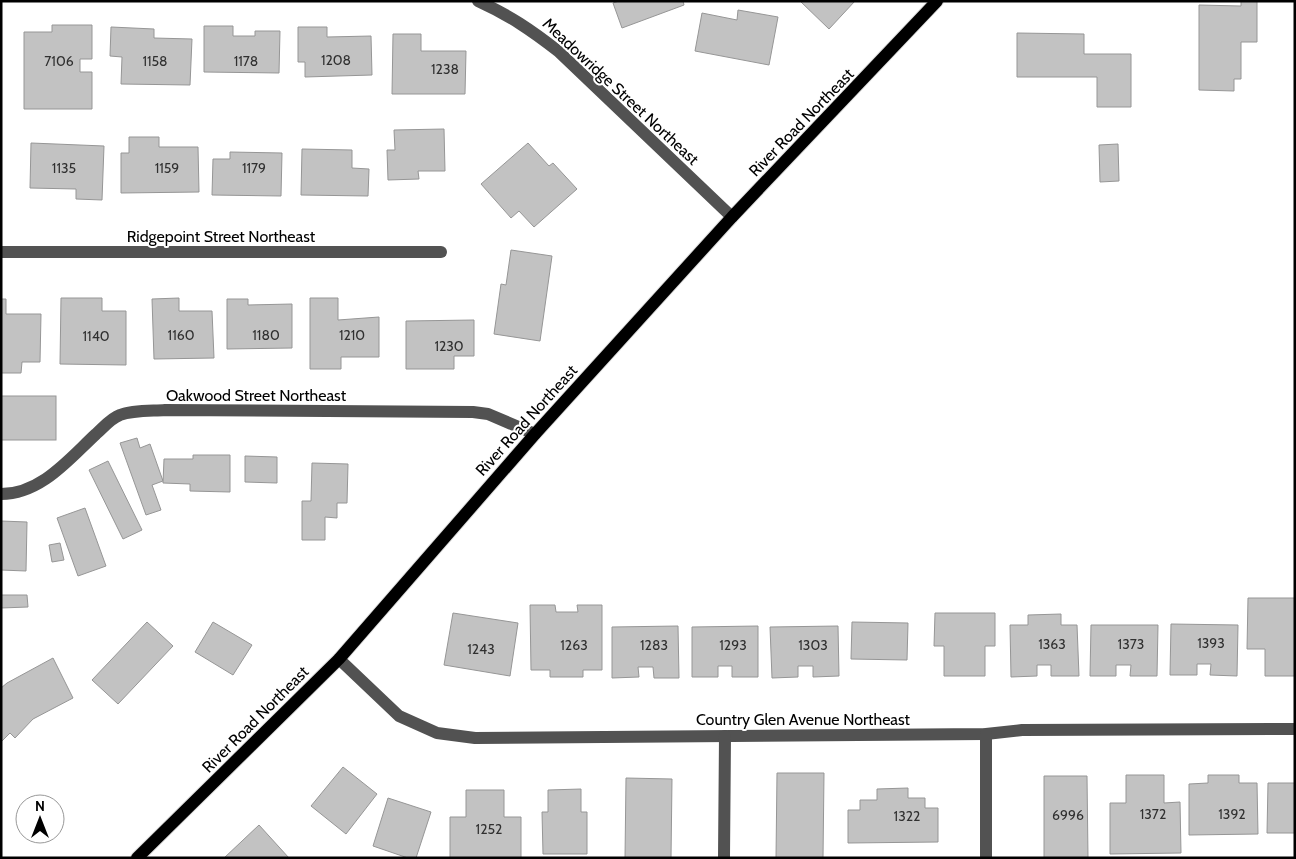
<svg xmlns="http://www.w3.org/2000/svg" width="1296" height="859" viewBox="0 0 1296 859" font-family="Cabin,sans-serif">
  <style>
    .building { fill: #c2c2c2; stroke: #969696 }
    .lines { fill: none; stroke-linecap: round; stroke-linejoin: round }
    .major-casing { stroke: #dbdbdb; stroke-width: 14 }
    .minor { stroke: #525252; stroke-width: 12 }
    .major { stroke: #000; stroke-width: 12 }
    .labels { text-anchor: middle; stroke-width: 4; stroke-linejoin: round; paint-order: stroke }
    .number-label { font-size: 14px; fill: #303030 }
    .street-label { font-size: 16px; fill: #000; stroke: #fff }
  </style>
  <rect width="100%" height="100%" fill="#fff"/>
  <g class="building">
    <polygon points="619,1 683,1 684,5 622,28 613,3"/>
    <polygon points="800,1 855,1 829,29"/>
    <polygon points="1241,1 1257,1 1257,42 1241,42 1241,79 1234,79 1234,91 1199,90 1199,5 1241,6"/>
    <polygon points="738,10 778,17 769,65 695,51 702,13 737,20"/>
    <polygon points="52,25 92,25 92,59 80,59 80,72 92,72 92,109 24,109 24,32 52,32"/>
    <polygon points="204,26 233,26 233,36 255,36 255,31 280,31 279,73 204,72"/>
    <polygon points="111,27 154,29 154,38 192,39 190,85 121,84 122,57 110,56"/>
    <polygon points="298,27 327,27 327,37 371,36 372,75 305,77 305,62 298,62"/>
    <polygon points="1017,33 1084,34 1084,54 1131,54 1131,107 1097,107 1097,77 1017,77"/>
    <polygon points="393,34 421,34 421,51 466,51 465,94 392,94"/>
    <polygon points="444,129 445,171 418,171 419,179 388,180 387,150 395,150 394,130"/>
    <polygon points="129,137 159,137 159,147 198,147 199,192 121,193 121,153 129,153"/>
    <polygon points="31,143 104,146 102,200 76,199 76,189 30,188"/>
    <polygon points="528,143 549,166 553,163 577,189 534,227 519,211 511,218 481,184"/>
    <polygon points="1118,144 1119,181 1100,182 1099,145"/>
    <polygon points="302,149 352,150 352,168 369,169 368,196 301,195"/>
    <polygon points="230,152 282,153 281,196 212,195 213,159 230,159"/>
    <polygon points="511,250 552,256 540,341 494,334 501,284 506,285"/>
    <polygon points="61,298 102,298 102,311 126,311 126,365 60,364"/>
    <polygon points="179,298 179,311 212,311 214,358 154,359 152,299"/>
    <polygon points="310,298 338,298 338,320 379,317 379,357 341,357 341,369 310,369"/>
    <polygon points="1,299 6,299 6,314 41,314 40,362 22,362 21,373 1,373"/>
    <polygon points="227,299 248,299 248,305 292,304 292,348 227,349"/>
    <polygon points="474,320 474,356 454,356 454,369 406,369 406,321"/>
    <rect x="1" y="396" width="55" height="44"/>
    <polygon points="137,438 140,448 150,444 163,481 152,485 161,510 146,515 120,443"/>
    <polygon points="193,455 230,455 230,492 190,491 190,484 163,483 164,459 193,459"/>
    <polygon points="245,456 277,457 277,483 245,482"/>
    <polygon points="108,461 142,530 123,539 89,470"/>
    <polygon points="312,463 348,464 347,503 337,503 337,518 325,517 325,540 302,540 302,501 311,501"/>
    <polygon points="85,508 106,566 78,576 57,518"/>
    <polygon points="1,521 27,522 26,571 1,570"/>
    <polygon points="60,543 64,560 52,562 49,545"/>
    <polygon points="1,595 27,595 28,607 1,608"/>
    <polygon points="1248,598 1295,598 1295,676 1265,676 1265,649 1247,649"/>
    <polygon points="530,605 555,605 556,612 578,612 577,605 602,605 602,670 583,670 583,677 550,677 550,670 531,670"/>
    <polygon points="453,613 518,623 510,676 444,665"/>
    <polygon points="935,613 995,613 995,646 985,646 985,676 944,676 944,646 934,646"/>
    <polygon points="1061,614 1061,625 1077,625 1079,676 1051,676 1051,665 1037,665 1037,676 1011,677 1010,625 1028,625 1028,615"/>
    <polygon points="147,622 173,646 118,704 92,680"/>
    <polygon points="213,622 252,645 233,675 195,652"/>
    <polygon points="852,622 908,623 907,660 851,659"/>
    <polygon points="1171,624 1238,625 1237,676 1210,675 1211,664 1197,664 1197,675 1170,675"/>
    <polygon points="1091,625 1158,625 1157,676 1130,676 1131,665 1116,665 1116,676 1090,676"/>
    <polygon points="678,626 679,678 654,678 653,667 638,667 639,677 612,678 612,627"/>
    <polygon points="758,626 758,677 732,677 732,666 718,666 718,677 692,677 692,627"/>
    <polygon points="838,626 839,676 813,677 813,666 798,666 798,677 772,678 770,627"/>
    <polygon points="53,658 73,698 33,719 15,738 10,733 1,742 1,688 7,683"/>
    <polygon points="343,767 377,794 346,834 311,806"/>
    <polygon points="777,773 824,773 823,858 776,858"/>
    <polygon points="1126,775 1164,775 1164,803 1180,802 1181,853 1110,854 1110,803 1126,803"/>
    <polygon points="1208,775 1239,775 1239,783 1257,783 1258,834 1189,835 1189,784 1208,783"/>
    <polygon points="1044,776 1087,776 1088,858 1044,858"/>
    <polygon points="626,778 672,779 671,858 625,858"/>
    <polygon points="1268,783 1295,783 1295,833 1267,833"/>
    <polygon points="908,788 908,798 925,798 925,808 938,808 938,842 848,843 848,810 860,810 860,800 877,800 877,789"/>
    <polygon points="581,789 581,812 587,812 587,854 543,854 542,812 548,812 548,790"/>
    <polygon points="466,790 504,790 504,817 521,817 521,858 450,858 450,817 466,817"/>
    <polygon points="388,798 431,812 416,858 408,858 373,846"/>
    <polygon points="259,825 289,858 224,858"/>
  </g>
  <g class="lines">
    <defs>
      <polyline id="major" points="137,858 339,659 535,434 732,217 937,1"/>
    </defs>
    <use href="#major" class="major-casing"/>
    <g class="minor">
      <path d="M478 1C509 15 531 30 558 51L732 217"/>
      <polyline points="1,252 441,252"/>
      <path d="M1 494C41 494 69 459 96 434 103 428 111 418 120 415 133 410 151 411 165 410L473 412 488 414 535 434"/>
      <polyline points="339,659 399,716 437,733 475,738 986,734 1022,730 1295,729"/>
      <polyline points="986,734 986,858"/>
      <polyline points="724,858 725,736"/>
    </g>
    <use href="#major" class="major"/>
  </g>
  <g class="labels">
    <g class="number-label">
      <text x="336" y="65">1208</text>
      <text x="59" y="66">7106</text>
      <text x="155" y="66">1158</text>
      <text x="246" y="66">1178</text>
      <text x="445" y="74">1238</text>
      <text x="64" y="173">1135</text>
      <text x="167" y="173">1159</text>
      <text x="254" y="173">1179</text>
      <text x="181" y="340">1160</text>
      <text x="266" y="340">1180</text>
      <text x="352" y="340">1210</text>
      <text x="96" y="341">1140</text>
      <text x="449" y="351">1230</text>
      <text x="1211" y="648">1393</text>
      <text x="1052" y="649">1363</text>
      <text x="1131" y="649">1373</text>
      <text x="574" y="650">1263</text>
      <text x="654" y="650">1283</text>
      <text x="733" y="650">1293</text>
      <text x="813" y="650">1303</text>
      <text x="481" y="654">1243</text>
      <text x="1153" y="819">1372</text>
      <text x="1232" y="819">1392</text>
      <text x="1068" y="820">6996</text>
      <text x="907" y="821">1322</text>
      <text x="489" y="834">1252</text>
    </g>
    <g class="street-label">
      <text transform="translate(621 91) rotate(43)" y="6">Meadowridge Street Northeast</text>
      <text transform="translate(801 122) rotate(-46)" y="6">River Road Northeast</text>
      <text x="221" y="242">Ridgepoint Street Northeast</text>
      <text x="256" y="401">Oakwood Street Northeast</text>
      <text transform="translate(526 420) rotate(-48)" y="6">River Road Northeast</text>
      <text transform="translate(255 719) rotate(-45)" y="6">River Road Northeast</text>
      <text x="803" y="725">Country Glen Avenue Northeast</text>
    </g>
  </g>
  <rect width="1296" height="859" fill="none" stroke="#000000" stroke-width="5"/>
  <g transform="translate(40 819)"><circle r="24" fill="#ffffff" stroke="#999999"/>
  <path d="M0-4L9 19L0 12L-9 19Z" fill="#000000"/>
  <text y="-8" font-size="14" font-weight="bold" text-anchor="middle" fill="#000000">N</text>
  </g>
</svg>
